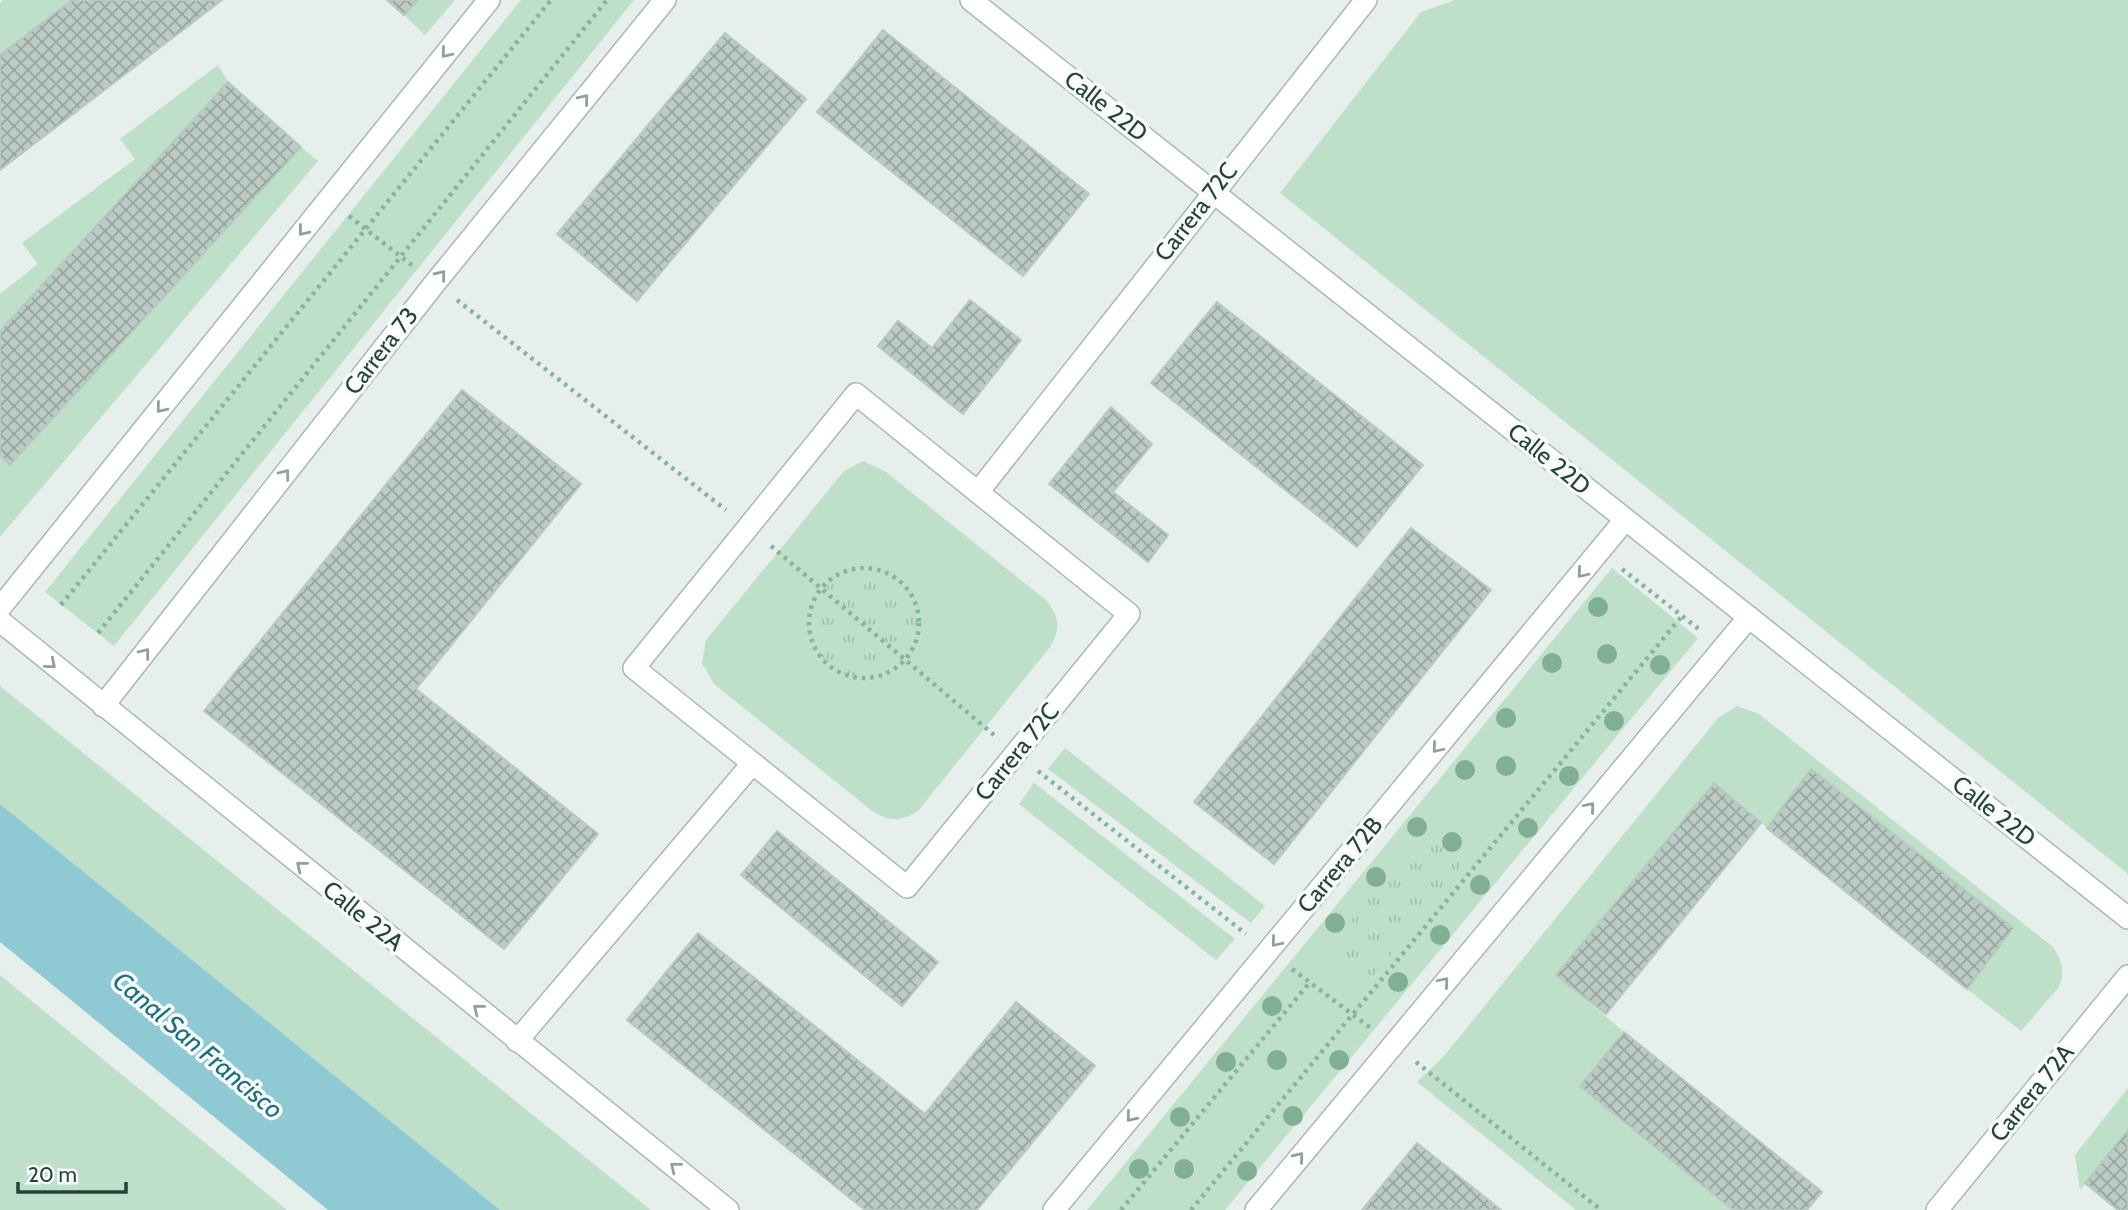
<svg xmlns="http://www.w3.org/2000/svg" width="2128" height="1210" viewBox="0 0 2128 1210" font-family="Cabin,sans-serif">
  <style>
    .grass { fill: #bfe0c8 }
    .park { fill: url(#park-tufts) }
    .water { fill: #8ec9d4 }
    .building { fill: url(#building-cross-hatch); stroke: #b8c9c2; stroke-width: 2 }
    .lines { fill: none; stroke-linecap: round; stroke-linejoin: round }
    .street-casing { stroke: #a8b8b2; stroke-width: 24 }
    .path { stroke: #86b3a5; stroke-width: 4.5; stroke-dasharray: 3.5 5; stroke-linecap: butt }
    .street { stroke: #fff; stroke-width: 21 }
    .tree { fill: #80af93 }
    .oneway { stroke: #92a09c }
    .labels { text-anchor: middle; stroke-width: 7; stroke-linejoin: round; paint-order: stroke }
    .street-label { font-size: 24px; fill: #24423a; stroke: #f7fbf9 }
    .water-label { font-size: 26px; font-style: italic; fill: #1c6f80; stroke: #f7fbf9 }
  </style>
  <defs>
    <pattern id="park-tufts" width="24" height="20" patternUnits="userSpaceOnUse" patternTransform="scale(1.75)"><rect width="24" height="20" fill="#bfe0c8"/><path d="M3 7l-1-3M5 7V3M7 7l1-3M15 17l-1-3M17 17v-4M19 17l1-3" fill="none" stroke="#a4c1ad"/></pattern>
    <pattern id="building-cross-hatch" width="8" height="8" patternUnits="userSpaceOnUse" patternTransform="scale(1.75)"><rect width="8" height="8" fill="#bbcac4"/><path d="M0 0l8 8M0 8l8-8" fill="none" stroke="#98a6a0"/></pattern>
  </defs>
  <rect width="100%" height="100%" fill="#e6efeb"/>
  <g class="grass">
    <polygon points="3,0 72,0 0,55 0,3"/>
    <polygon points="418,0 455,0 425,35 404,15"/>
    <polygon points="521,0 634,0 114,646 45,592"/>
    <polygon points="1455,0 2128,0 2128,874 1280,193 1421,12"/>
    <polygon points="218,65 228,82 0,331 0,294 38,264 22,243 135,159 120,139"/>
    <polygon points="301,147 318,161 0,537 0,455 11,464"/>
    <path d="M863 461 886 472 1047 601C1059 617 1061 629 1050 647L918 811C900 822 888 822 871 810L714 684 702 663 706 640 844 471Z"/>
    <polygon points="1612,568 1698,638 1225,1210 1087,1210"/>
    <polygon points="0,686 651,1210 500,1210 0,804"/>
    <path d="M1737 706 1759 714 2053 947C2062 961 2065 971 2059 987L2021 1031 1967 989 2013 928 1811 769 1767 828 1714 783 1557 975 1624 1032 1580 1086 1733 1210H1576L1417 1082 1444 1056 1718 718Z"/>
    <polygon points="1065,748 1265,906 1251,923 1048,769"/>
    <polygon points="1034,783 1235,939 1216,960 1019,804"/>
    <polygon points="0,975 287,1210 0,1210"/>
    <polygon points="2128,1088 2128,1130 2080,1190 2075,1155"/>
  </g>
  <g class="park">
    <circle cx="864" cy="624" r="53"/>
    <polygon points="1422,830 1463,863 1363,990 1322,957"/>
  </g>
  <polygon class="water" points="0,804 500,1210 328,1210 0,942"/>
  <g class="building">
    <polygon points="72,0 222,0 0,170 0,55"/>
    <polygon points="387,0 418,0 404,15"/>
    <polygon points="883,30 1089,194 1023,276 817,112"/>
    <polygon points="725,33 806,99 637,301 557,234"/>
    <polygon points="228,82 301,147 10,465 0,455 0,331"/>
    <polygon points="970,300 1021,340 963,414 878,346 898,321 932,348"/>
    <polygon points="1217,302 1423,465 1357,547 1151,383"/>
    <polygon points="462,390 581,484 416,689 598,834 504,949 204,711"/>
    <polygon points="1111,407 1152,444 1113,492 1168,535 1148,562 1049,484"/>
    <polygon points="1411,528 1491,590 1274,864 1194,802"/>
    <polygon points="1811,769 2013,928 1967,989 1767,828"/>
    <polygon points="1714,783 1761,823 1606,1014 1556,975"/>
    <polygon points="777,831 938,962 902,1006 741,875"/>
    <polygon points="698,933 925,1114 1016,1002 1095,1066 977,1210 865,1210 627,1020"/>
    <polygon points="1624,1032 1822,1192 1807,1210 1733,1210 1580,1086"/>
    <polygon points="2128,1130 2128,1210 2118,1210 2085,1183"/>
    <polygon points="1417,1143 1501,1210 1362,1210"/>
  </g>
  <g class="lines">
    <defs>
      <g id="street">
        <polyline points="971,0 2128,918"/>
        <polygon points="856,394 1129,614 907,887 634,668"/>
        <polyline points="978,492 1366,0"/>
        <polyline points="0,608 489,0"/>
        <polyline points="0,621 728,1210"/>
        <polyline points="103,706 435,283 665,0"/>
        <polyline points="517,1041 752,764"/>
        <polyline points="1054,1210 1625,520"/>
        <polyline points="1256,1210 1749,617"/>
        <polyline points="1937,1210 2128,976"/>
      </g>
    </defs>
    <use href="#street" class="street-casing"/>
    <g class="path">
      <polyline points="349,216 414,267"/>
      <polyline points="457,300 726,510"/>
      <polyline points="771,546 994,735"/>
      <circle cx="864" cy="623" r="55"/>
      <polyline points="1622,569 1700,630"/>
      <polyline points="61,605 551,0"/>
      <polyline points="98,633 607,0"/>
      <polyline points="1038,771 1246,934"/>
      <polyline points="1292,969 1372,1029"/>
      <polyline points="1416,1062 1601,1210"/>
      <polyline points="1121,1210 1310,982"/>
      <polyline points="1191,1210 1682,616"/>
    </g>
    <use href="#street" class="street"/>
  </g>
  <g class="tree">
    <circle cx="1598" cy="607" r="10"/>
    <circle cx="1607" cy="654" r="10"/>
    <circle cx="1552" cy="663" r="10"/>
    <circle cx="1660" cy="665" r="10"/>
    <circle cx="1506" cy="718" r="10"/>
    <circle cx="1614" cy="721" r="10"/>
    <circle cx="1506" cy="766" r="10"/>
    <circle cx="1465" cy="770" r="10"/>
    <circle cx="1569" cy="776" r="10"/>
    <circle cx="1417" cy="827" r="10"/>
    <circle cx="1528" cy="828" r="10"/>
    <circle cx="1452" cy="842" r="10"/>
    <circle cx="1376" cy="877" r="10"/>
    <circle cx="1480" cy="885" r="10"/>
    <circle cx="1335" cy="923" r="10"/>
    <circle cx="1440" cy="935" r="10"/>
    <circle cx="1398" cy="982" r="10"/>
    <circle cx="1272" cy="1006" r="10"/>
    <circle cx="1277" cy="1060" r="10"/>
    <circle cx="1339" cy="1060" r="10"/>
    <circle cx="1226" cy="1062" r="10"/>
    <circle cx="1293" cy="1116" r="10"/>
    <circle cx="1180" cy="1117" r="10"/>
    <circle cx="1139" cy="1169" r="10"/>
    <circle cx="1184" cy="1169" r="10"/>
    <circle cx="1247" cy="1171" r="10"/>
  </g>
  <defs><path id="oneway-chevron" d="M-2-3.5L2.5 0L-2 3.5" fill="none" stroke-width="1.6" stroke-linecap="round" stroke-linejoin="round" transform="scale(1.75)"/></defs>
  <g class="oneway">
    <use href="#oneway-chevron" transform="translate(446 53) rotate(129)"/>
    <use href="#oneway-chevron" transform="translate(584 99) rotate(-51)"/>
    <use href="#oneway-chevron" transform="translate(303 231) rotate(129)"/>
    <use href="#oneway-chevron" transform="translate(441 275) rotate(-51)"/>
    <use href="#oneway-chevron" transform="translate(161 408) rotate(129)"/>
    <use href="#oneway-chevron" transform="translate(285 474) rotate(-52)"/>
    <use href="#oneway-chevron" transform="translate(1582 573) rotate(130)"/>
    <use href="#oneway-chevron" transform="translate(145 653) rotate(-52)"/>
    <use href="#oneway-chevron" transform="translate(51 664) rotate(40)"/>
    <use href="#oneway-chevron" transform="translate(1437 748) rotate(130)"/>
    <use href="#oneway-chevron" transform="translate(1590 807) rotate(-50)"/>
    <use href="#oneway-chevron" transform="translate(301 866) rotate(-141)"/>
    <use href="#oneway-chevron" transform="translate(1276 942) rotate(130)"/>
    <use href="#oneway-chevron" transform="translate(1444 982) rotate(-50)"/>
    <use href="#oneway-chevron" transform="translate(478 1009) rotate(-141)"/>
    <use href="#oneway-chevron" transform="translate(1131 1117) rotate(129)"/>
    <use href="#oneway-chevron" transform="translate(1299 1157) rotate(-51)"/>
    <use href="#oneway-chevron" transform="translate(675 1167) rotate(-141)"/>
  </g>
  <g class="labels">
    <g class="street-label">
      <text transform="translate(1106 106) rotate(38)" y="8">Calle 22D</text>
      <text transform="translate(1196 212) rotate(-52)" y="8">Carrera 72C</text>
      <text transform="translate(381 351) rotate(-52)" y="8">Carrera 73</text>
      <text transform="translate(1549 459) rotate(39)" y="8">Calle 22D</text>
      <text transform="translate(1017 752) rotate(-51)" y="8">Carrera 72C</text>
      <text transform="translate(1994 811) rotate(38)" y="8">Calle 22D</text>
      <text transform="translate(1340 865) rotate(-50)" y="8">Carrera 72B</text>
      <text transform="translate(363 916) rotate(39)" y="8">Calle 22A</text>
      <text transform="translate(2032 1093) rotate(-51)" y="8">Carrera 72A</text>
    </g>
    <g class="water-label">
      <text transform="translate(198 1045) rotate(40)" y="9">Canal San Francisco</text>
    </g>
  </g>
  <path d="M18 1182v10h108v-10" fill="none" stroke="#24423a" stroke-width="3.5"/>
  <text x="28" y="1182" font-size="21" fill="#24423a" stroke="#f7fbf9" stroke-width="5" paint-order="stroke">20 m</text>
</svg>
